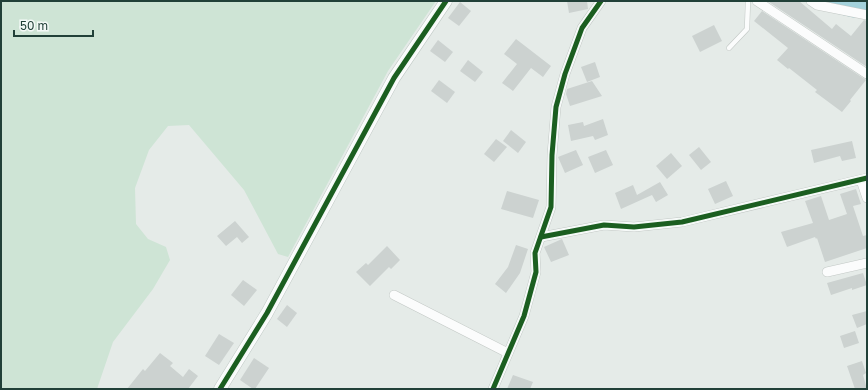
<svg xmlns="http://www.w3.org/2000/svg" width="868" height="390" viewBox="0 0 868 390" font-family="'Golos Text',sans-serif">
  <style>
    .green { fill: #cee4d5 }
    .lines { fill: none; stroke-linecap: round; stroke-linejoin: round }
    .river { stroke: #a4d2db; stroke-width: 19 }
    .building { fill: #ccd2d0 }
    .lane-casing { stroke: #c2c8c5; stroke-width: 5.5 }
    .street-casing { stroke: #c2c8c5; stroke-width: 10 }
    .secondary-casing { stroke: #c0c9c5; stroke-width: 13 }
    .lane { stroke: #fbfcfc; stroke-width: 4.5 }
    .street { stroke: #fbfcfc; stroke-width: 9 }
    .secondary { stroke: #fbfcfc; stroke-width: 12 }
    .cycleway-casing { stroke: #f4f9f7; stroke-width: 8 }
    .cycleway { stroke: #1b5e20; stroke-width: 5 }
  </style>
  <rect width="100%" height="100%" fill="#e5ebe8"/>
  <polygon class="green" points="1,1 436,1 388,71 288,257 278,254 244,190 189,125 168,126 149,150 135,188 136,224 148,239 166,247 170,260 153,289 113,342 97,389 1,389"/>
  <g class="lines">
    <polyline class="river" points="825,1 854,8 867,6"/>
  </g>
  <g class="building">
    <polygon points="567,1 587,1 588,9 569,13"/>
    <polygon points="770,1 799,1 832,29 836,24 851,36 864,20 867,21 867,67 769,2"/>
    <polygon points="460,2 471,11 459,26 448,18"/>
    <polygon points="762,11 866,80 850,100 851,101 842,112 815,92 817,90 789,68 788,69 777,60 788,48 754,21"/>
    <polygon points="714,25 722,41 700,52 692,36"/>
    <polygon points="516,39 551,66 543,77 531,68 513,91 502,83 517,64 504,54"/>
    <polygon points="438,40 453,52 445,62 430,51"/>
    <polygon points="468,60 483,72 475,82 460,71"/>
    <polygon points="595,62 600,77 587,82 581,67"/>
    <polygon points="439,80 455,92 447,103 431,91"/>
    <polygon points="592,81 602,96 570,106 566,94 567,89"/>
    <polygon points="603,119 608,135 595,140 593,136 571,141 568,125 583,122 584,126"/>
    <polygon points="511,130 526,142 518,153 503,141"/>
    <polygon points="496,139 507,147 494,162 484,154"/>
    <polygon points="852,141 856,158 842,161 840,156 814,163 811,150"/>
    <polygon points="699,147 711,162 701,170 689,155"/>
    <polygon points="576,150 583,165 565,173 558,157"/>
    <polygon points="606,150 613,165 595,173 588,157"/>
    <polygon points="671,153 682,166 667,179 656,166"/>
    <polygon points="726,181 733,196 715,204 708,189"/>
    <polygon points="660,182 668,195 656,202 652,195 621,209 615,193 633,185 637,195"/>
    <polygon points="856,189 861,204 853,206 863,236 867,235 867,248 825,262 817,238 816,239 815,237 787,247 781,232 813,223 805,201 821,196 829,220 847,214 840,194"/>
    <polygon points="507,191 539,200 533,218 501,209"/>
    <polygon points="235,221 249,237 242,243 237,237 226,246 217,236"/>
    <polygon points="562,239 569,255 551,262 544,247"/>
    <polygon points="516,245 528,249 520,273 506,293 495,284 508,267"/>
    <polygon points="387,246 400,260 391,269 389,267 370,286 356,272 366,263 368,265"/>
    <polygon points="863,273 867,285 852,290 852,288 831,295 827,283"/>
    <polygon points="243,280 257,290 244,306 231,295"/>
    <polygon points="287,305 297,313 287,327 277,319"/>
    <polygon points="867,311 867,324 857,328 852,315"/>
    <polygon points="855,331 859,343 844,348 840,336"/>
    <polygon points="219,334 234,343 219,365 205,356"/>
    <polygon points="160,353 173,363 170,366 183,377 189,369 198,376 188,389 127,389 143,369 145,371"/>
    <polygon points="254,358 269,368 255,389 253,389 240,380"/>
    <polygon points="862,361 866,373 863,375 867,389 855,389 847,366"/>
    <polygon points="513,375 533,382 530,389 507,389"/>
  </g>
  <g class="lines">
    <defs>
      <polyline id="lane" points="729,48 747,29 748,1"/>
      <g id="street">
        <polyline points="757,1 867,74"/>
        <polyline points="811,1 817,5 867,15"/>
        <polyline points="861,180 867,198"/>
        <polyline points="541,237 604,225 634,227 682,222 867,178"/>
        <polyline points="827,272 867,263"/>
        <polyline points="394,295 508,353"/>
        <polyline points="493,389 524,316 536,272 535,253 551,207 552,155 556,107 565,74 582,28 601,1"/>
      </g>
      <polyline id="secondary" points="220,389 267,313 394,78 446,1"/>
    </defs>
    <use href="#lane" class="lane-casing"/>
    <use href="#street" class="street-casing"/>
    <use href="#secondary" class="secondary-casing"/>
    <use href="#lane" class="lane"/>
    <use href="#street" class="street"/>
    <use href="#secondary" class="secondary"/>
    <defs>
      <g id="cycleway">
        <polyline points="541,237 604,225 634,227 682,222 867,178"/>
        <polyline points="220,389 267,313 394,78 446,1"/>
        <polyline points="493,389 524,316 536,272 535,253 551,207 552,155 556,107 565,74 582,28 601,1"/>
      </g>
    </defs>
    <use href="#cycleway" class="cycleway-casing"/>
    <use href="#cycleway" class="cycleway"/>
  </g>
  <rect width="868" height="390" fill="none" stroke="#214038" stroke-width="4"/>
  <path d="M14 30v6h79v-6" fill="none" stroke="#214038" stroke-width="2"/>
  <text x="20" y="30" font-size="12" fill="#214038" stroke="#f4f9f7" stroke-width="3" paint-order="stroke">50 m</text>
</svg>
